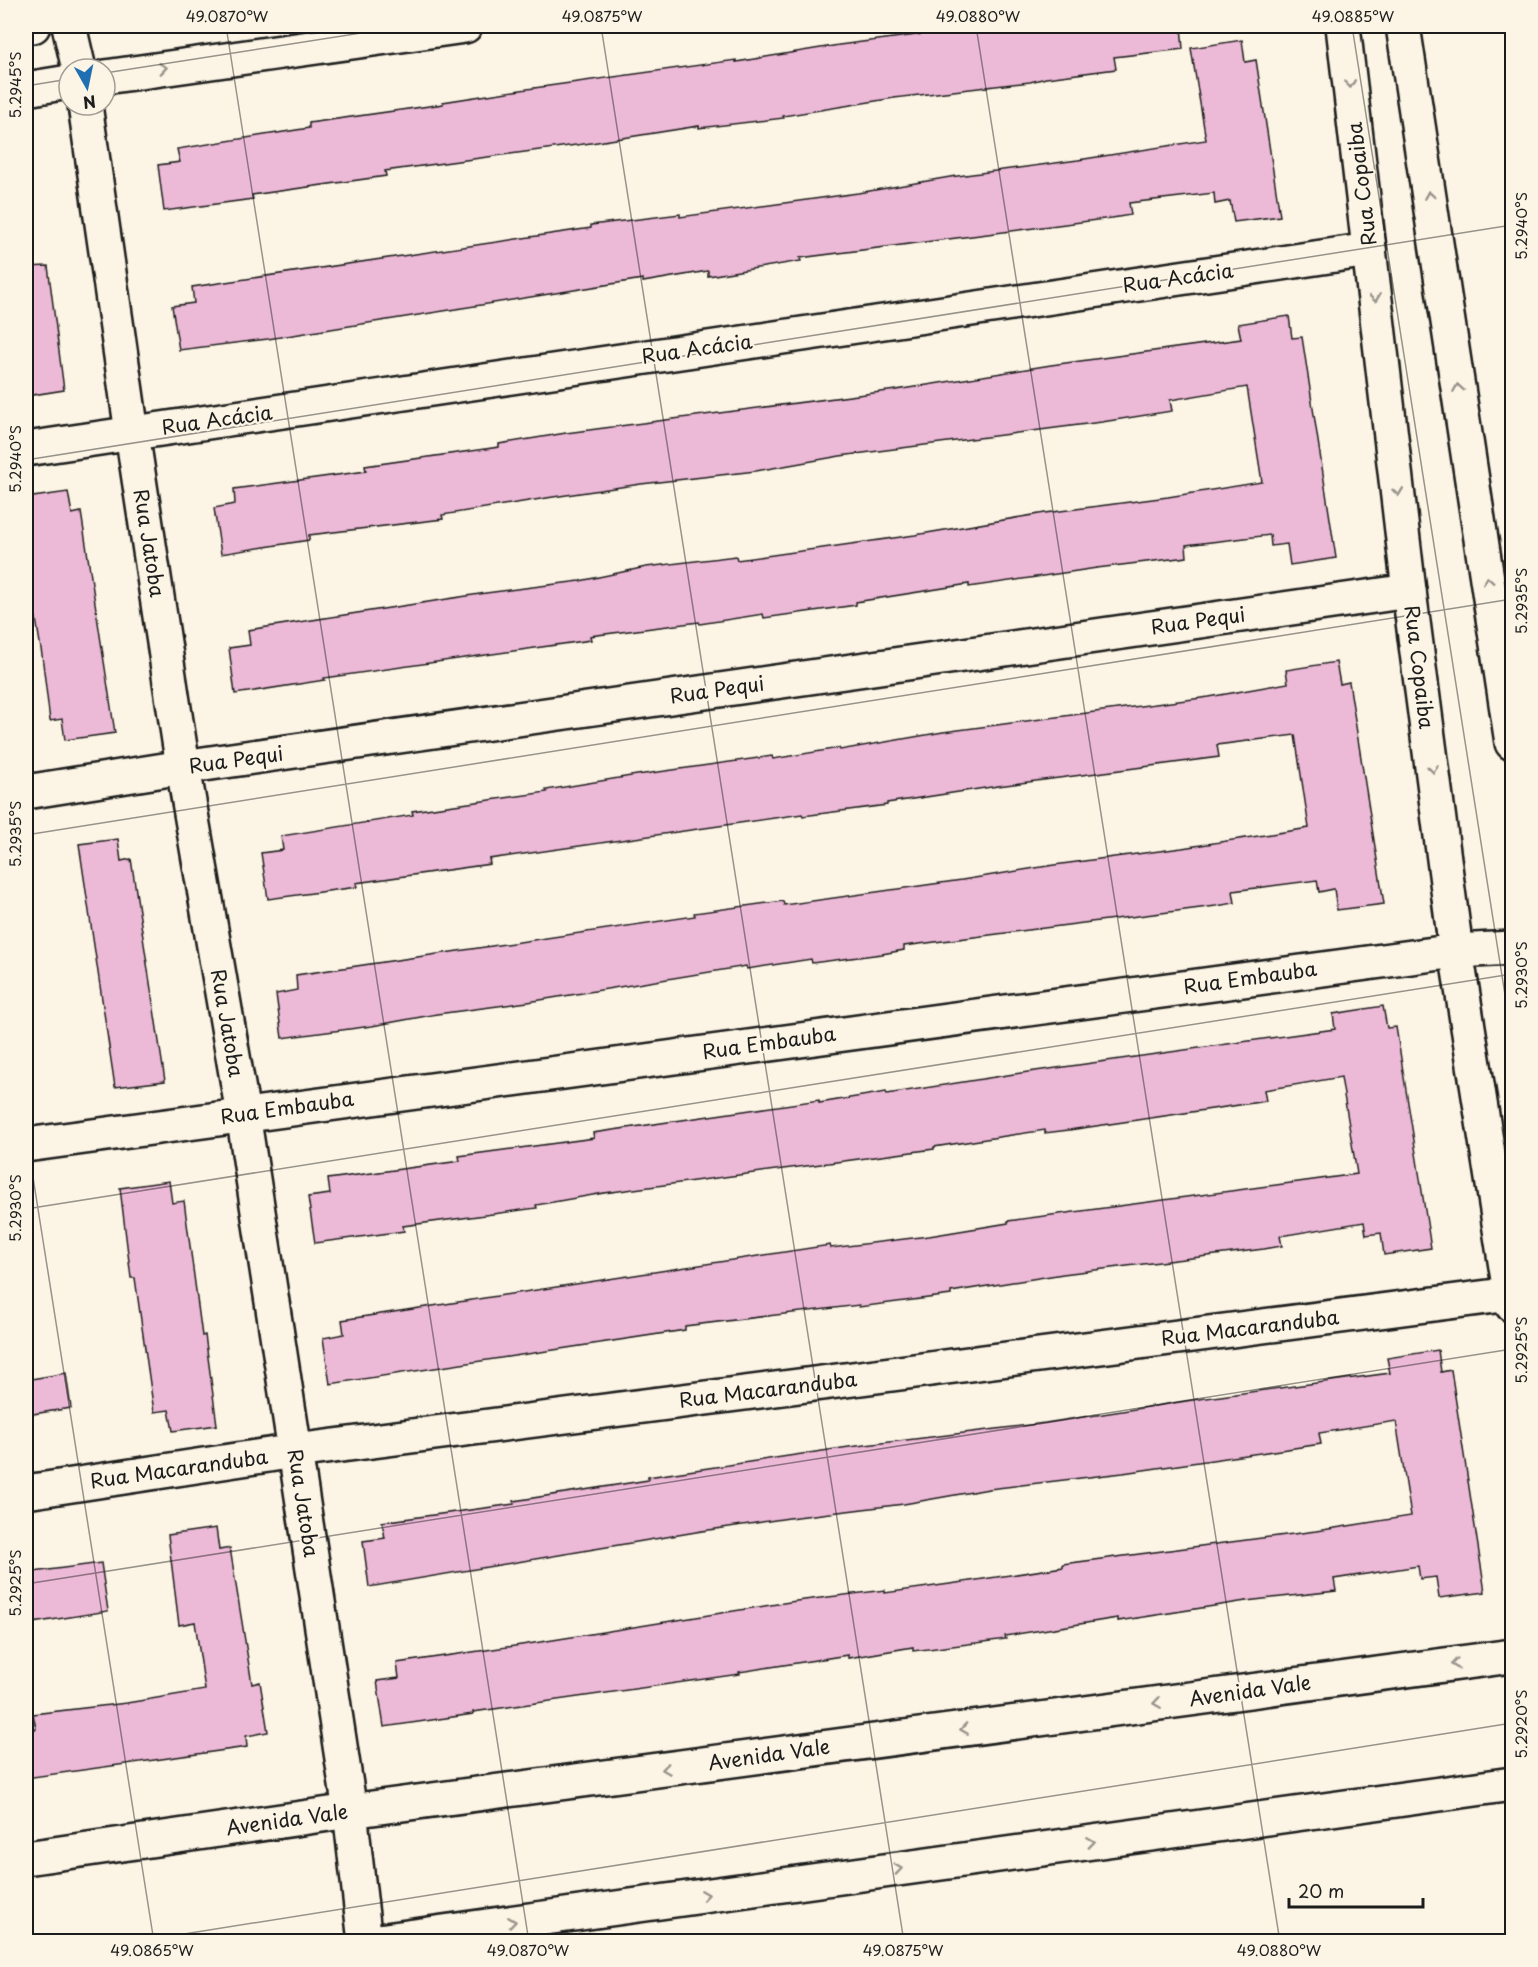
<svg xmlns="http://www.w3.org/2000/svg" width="1538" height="1967" viewBox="0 0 1538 1967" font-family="'Playpen Sans',sans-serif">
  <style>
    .building { fill: #ecb9d7; stroke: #1c1c1c; stroke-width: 1.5 }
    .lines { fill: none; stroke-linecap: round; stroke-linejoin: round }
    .street-casing { stroke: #1c1c1c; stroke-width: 38 }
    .street { stroke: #fcf5e5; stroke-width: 33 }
    .oneway { stroke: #97938b }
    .ticks { fill: none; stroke: #1c1c1c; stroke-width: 1.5; stroke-opacity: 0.45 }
    .labels { text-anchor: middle; stroke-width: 4.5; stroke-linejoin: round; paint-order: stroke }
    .street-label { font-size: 20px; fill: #1c1c1c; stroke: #fcf5e5 }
    .neatline { fill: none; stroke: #1c1c1c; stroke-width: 2 }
    .ticks-label { font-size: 15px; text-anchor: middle; fill: #1c1c1c }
  </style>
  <rect width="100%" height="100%" fill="#fcf5e5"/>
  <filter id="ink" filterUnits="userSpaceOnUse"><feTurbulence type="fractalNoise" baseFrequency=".0167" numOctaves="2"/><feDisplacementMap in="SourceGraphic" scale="12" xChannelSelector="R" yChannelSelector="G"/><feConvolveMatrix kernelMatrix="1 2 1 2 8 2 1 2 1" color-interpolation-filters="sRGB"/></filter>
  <g filter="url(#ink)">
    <g class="building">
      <polygon points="970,26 1181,26 1183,49 1114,57 1116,69 1046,78 1030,82 894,98 783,116 784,118 699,128 699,126 591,143 385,171 386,176 252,195 253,199 164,211 158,165 180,162 177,149 309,128 309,123 443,104 443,102 534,88 736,60 736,62 839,45 970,28"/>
      <polygon points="1242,40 1245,62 1256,60 1280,216 1234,222 1230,201 1215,204 1214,193 1129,203 1131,215 1112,218 800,258 801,261 708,276 708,271 643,282 643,279 268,339 179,350 172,306 194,303 192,287 591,228 591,225 680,214 680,217 858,193 950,177 1078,160 1206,140 1191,48"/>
      <polygon points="48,266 64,390 26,396 26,267"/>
      <polygon points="1289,316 1292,338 1302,337 1336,558 1290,565 1287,544 1271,546 1270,535 1186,545 1187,557 1097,568 969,587 969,584 856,602 856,605 764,618 763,614 700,624 699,622 590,636 591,640 324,678 325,680 235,694 229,648 250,645 248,630 486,593 580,581 646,567 736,556 737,560 915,535 1045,513 1168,497 1262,482 1247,387 1170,400 1172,411 1102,422 840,456 756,471 641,484 553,497 442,515 443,519 309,535 309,540 221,554 214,508 235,504 234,489 366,471 365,466 499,447 499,444 566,433 896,390 1051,365 1241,339 1238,324"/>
      <polygon points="68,492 72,514 81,512 115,733 65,740 62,719 50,721 42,655 26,559 26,498"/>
      <polygon points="1336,662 1340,684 1349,682 1384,904 1337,910 1334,889 1319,892 1317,880 1233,891 1235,903 1216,906 904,946 904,950 882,954 812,963 811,959 747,969 746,966 528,1002 437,1014 372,1026 282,1038 276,994 297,990 296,975 695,916 694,913 783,901 784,905 962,880 1054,865 1182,848 1309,828 1295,735 1217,745 1219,757 998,786 887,803 887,805 803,816 802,814 489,859 490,864 356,883 357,887 268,899 261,853 283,850 281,836 413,815 412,811 547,792 546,790 637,775 772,756 773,759 839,748 840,750 943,732 1209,697 1288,683 1286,670"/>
      <polygon points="118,839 121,861 131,859 165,1081 115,1087 79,844"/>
      <polygon points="1383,1006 1387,1028 1396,1027 1431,1248 1384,1255 1381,1233 1366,1235 1364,1222 1280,1236 1282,1246 1264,1249 1063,1274 951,1292 951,1295 859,1307 859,1305 685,1326 685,1330 330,1384 323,1338 344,1334 342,1320 830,1245 831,1248 929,1236 1008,1223 1008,1221 1357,1174 1341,1077 1264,1090 1266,1101 1069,1130 1045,1133 1045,1130 934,1147 934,1149 604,1193 536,1205 537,1208 403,1226 404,1231 315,1243 308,1197 330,1194 328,1179 460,1161 459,1156 594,1138 593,1133 819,1100 819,1103 886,1092 887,1094 1014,1074 1335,1029 1333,1014"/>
      <polygon points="169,1181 172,1203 184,1201 202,1336 205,1335 217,1425 173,1431 169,1410 154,1412 135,1278 131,1278 120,1188"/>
      <polygon points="1438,1350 1441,1372 1451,1370 1485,1592 1439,1598 1436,1577 1420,1579 1418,1566 1334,1579 1336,1591 1246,1601 1118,1621 1118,1618 1005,1636 1006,1639 984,1642 913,1651 913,1647 848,1658 848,1655 739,1672 740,1674 473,1712 473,1714 384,1727 377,1681 399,1678 397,1663 528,1644 796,1601 885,1590 885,1593 950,1584 1063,1567 1063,1564 1316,1531 1411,1516 1396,1421 1319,1433 1321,1444 1123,1473 989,1489 904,1504 789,1518 702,1531 369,1587 363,1541 385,1538 382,1522 514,1504 514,1501 648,1480 648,1477 849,1447 1045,1423 1199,1399 1390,1373 1387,1358"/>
      <polygon points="66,1373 71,1408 26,1415 26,1380"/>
      <polygon points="216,1528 219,1550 230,1548 252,1684 260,1682 268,1732 246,1736 247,1747 26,1778 26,1731 36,1729 33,1714 127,1703 205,1690 195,1622 179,1625 168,1535"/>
      <polygon points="101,1563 108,1611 26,1624 26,1573"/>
    </g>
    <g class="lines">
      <defs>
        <g id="street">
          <polyline points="69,26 79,69"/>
          <polyline points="1343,26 1409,591 1456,951 1512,1305"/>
          <polyline points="1403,26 1512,743"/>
          <polyline points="26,27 33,26"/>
          <polyline points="105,77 465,26"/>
          <polyline points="26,89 69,82"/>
          <polyline points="85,105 132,433 183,767 243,1114 295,1451 350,1811 365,1942"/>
          <polyline points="26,449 1369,250"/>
          <polyline points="26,792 183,767 1409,591"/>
          <polyline points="26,1145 1456,951 1512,948"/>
          <polyline points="26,1492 295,1451 1511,1294"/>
          <polyline points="26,1858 350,1811 1512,1656"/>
          <polyline points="371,1942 1512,1784"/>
        </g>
      </defs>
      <use href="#street" class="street-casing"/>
      <use href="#street" class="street"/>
    </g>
    <defs><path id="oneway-chevron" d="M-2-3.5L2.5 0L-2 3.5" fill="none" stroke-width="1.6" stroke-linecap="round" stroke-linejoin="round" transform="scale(1.5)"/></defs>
    <g class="oneway">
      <use href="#oneway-chevron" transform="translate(163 68) rotate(-8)"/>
      <use href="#oneway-chevron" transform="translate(1350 84) rotate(83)"/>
      <use href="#oneway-chevron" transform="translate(1429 195) rotate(-99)"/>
      <use href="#oneway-chevron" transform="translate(1375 298) rotate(83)"/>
      <use href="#oneway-chevron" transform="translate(1458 388) rotate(-99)"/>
      <use href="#oneway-chevron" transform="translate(1398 492) rotate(83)"/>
      <use href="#oneway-chevron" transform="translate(1488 581) rotate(-99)"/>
      <use href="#oneway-chevron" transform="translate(1433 769) rotate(83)"/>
      <use href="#oneway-chevron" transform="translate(1455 1664) rotate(172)"/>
      <use href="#oneway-chevron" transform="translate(1157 1703) rotate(172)"/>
      <use href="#oneway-chevron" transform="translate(964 1729) rotate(172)"/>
      <use href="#oneway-chevron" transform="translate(666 1769) rotate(172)"/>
      <use href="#oneway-chevron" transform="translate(1091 1842) rotate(-8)"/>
      <use href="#oneway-chevron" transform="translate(898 1869) rotate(-8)"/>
      <use href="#oneway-chevron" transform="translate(705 1895) rotate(-8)"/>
      <use href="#oneway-chevron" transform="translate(512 1922) rotate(-8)"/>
    </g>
  </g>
  <path class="ticks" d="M226 26 529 1942M601 26 904 1942M976 26 1280 1942M1352 26 1512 1039M105 73 406 26M26 86 69 79M26 460 1512 225M26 835 1512 599M26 1133 154 1942M26 1209 1512 974M26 1584 1512 1349M134 1942 1512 1723"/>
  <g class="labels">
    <g class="street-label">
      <text transform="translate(1362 184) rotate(-97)" y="7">Rua Copaiba</text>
      <text transform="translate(1178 278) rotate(-8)" y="7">Rua Acácia</text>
      <text transform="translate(697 349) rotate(-8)" y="7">Rua Acácia</text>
      <text transform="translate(217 420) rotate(-8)" y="7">Rua Acácia</text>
      <text transform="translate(149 543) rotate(81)" y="7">Rua Jatoba</text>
      <text transform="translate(1198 621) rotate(-8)" y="7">Rua Pequi</text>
      <text transform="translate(1419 667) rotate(83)" y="7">Rua Copaiba</text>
      <text transform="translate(717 690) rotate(-8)" y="7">Rua Pequi</text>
      <text transform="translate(236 760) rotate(-8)" y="7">Rua Pequi</text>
      <text transform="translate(1250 978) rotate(-8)" y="7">Rua Embauba</text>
      <text transform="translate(227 1023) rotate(80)" y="7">Rua Jatoba</text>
      <text transform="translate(769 1043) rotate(-8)" y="7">Rua Embauba</text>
      <text transform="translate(287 1108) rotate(-8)" y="7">Rua Embauba</text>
      <text transform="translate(1250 1328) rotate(-7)" y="7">Rua Macaranduba</text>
      <text transform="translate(768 1390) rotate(-7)" y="7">Rua Macaranduba</text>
      <text transform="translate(179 1469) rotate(-8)" y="7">Rua Macaranduba</text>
      <text transform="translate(303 1503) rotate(81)" y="7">Rua Jatoba</text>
      <text transform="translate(1250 1691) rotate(-8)" y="7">Avenida Vale</text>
      <text transform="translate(769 1755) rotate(-8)" y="7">Avenida Vale</text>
      <text transform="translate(287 1820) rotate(-8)" y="7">Avenida Vale</text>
    </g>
  </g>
  <rect width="1538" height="1967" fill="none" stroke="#fcf5e5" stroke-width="66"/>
  <g transform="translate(87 87) rotate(171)"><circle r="28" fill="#fcf5e5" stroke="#a29e95" stroke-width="1.5"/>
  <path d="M0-4.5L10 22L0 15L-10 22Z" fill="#1f6fb2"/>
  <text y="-9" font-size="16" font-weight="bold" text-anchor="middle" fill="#1c1c1c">N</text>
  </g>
  <path d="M1289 1898v9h134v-9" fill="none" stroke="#1c1c1c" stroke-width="3"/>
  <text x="1298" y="1898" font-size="18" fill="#1c1c1c" stroke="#fcf5e5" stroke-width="4.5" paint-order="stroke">20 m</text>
  <rect x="33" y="33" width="1472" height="1901" class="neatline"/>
  <g class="ticks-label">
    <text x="227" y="22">49.0870°W</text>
    <text x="602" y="22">49.0875°W</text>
    <text x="978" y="22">49.0880°W</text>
    <text x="1353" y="22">49.0885°W</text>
    <text transform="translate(16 85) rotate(-90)" y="5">5.2945°S</text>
    <text transform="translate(1522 226) rotate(-90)" y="5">5.2940°S</text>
    <text transform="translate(16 459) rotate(-90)" y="5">5.2940°S</text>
    <text transform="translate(1522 601) rotate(-90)" y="5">5.2935°S</text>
    <text transform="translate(16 834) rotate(-90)" y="5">5.2935°S</text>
    <text transform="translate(1522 975) rotate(-90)" y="5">5.2930°S</text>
    <text transform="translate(16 1208) rotate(-90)" y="5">5.2930°S</text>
    <text transform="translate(1522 1350) rotate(-90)" y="5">5.2925°S</text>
    <text transform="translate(16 1583) rotate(-90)" y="5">5.2925°S</text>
    <text transform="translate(1522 1724) rotate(-90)" y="5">5.2920°S</text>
    <text x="152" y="1956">49.0865°W</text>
    <text x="528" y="1956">49.0870°W</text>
    <text x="903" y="1956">49.0875°W</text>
    <text x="1279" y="1956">49.0880°W</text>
  </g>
</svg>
